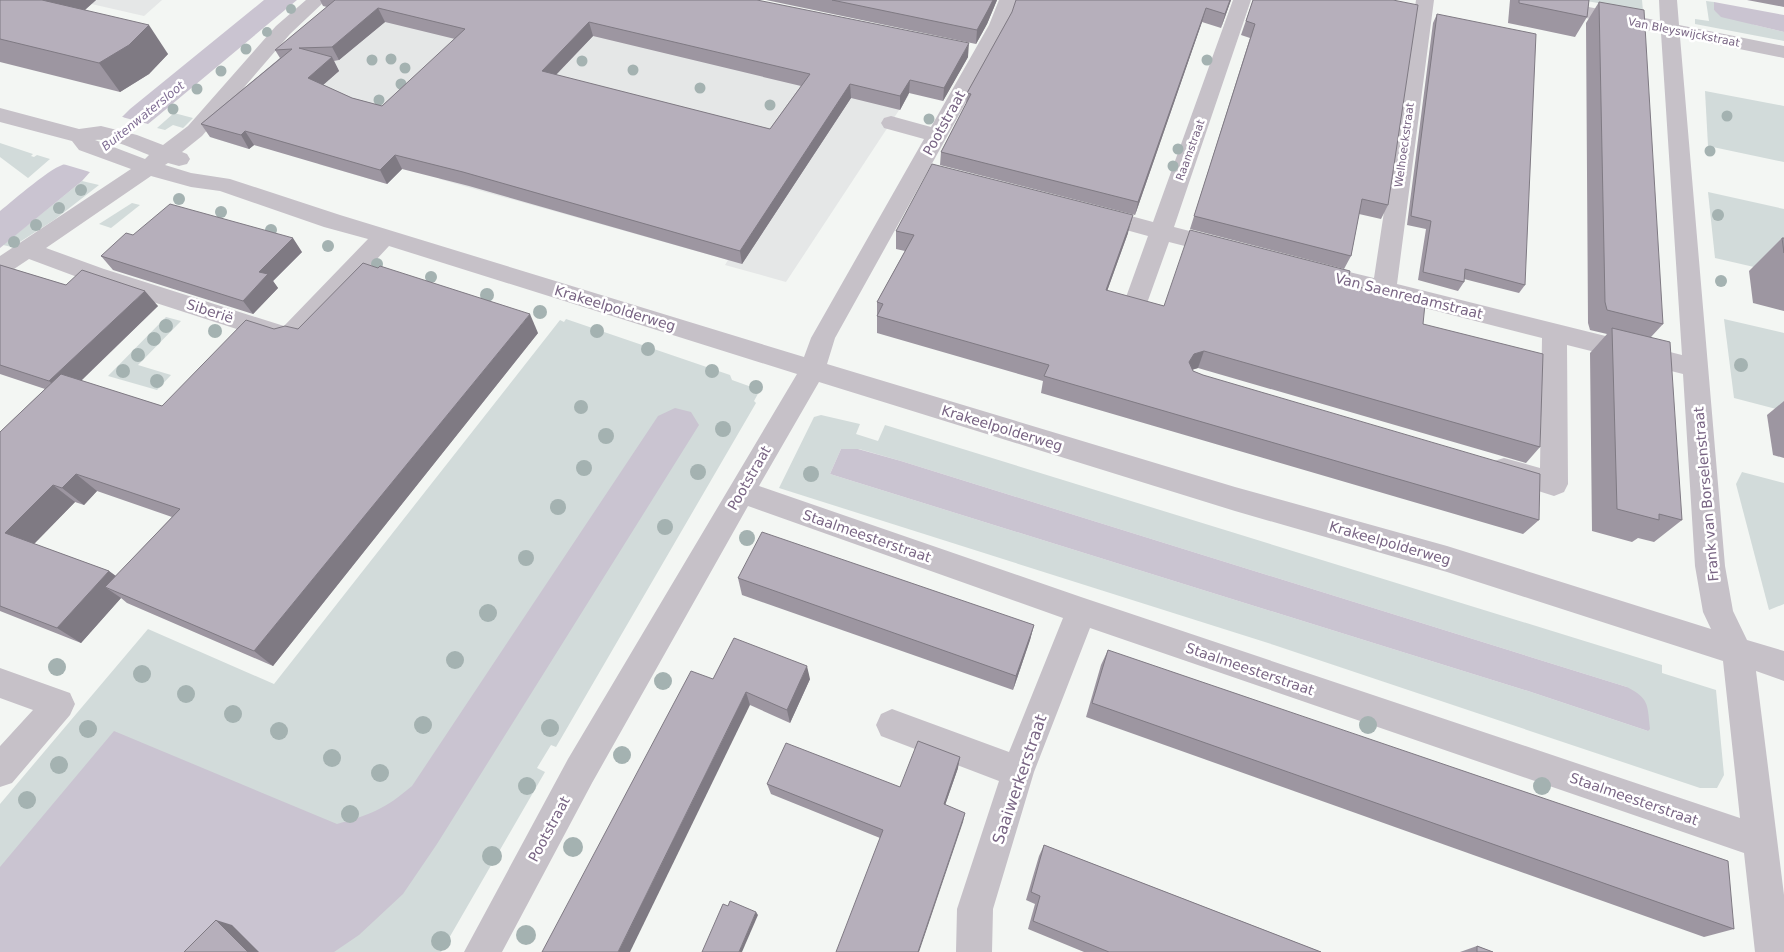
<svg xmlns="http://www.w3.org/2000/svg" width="1784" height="952" viewBox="0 0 1784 952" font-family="'DejaVu Sans',sans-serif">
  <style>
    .built { fill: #e5e7e7 }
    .green { fill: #d2dbda; fill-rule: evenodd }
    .water { fill: #cac4d1 }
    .pier { fill: #f3f6f3 }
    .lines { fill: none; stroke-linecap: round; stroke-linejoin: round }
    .minor { fill: #c6c1c8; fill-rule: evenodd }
    .tree { fill: #a4b2b1 }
    .wall { fill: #9d96a1; fill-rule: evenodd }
    .shaded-wall { fill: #7f7a83 }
    .building { fill: #b6afbb; stroke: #7f7a83; fill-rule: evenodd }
    .labels { text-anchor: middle; stroke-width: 5; stroke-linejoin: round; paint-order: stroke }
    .far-street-label { font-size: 11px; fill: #796584; stroke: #fff }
    .far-water-label { font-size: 12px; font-style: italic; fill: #816f95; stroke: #fff }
    .street-label { font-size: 14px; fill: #796584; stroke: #fff }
    .near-street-label { font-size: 16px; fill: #796584; stroke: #fff }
  </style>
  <rect width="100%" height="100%" fill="#f3f6f3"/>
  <g class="built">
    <polygon points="74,0 162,0 144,16"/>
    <polygon points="344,12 614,29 740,55 909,95 786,282 725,265 728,260 439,179 443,175 407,164 387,184 318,164 333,149 283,152 254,145 249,149 213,138"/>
  </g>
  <g class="green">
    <polygon points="1565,0 1642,0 1643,11 1581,0"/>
    <polygon points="1706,1 1714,2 1714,10 1755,25 1784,32 1784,41 1695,24 1695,19 1709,21"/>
    <polygon points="1705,91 1784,106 1784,162 1708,146"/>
    <polygon points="174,113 193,118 183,128 173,125 165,130 157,128"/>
    <polygon points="0,143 33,154 31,156 34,157 37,155 50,159 28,178 0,157"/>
    <polygon points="82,181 99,185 54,220 12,247 3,245"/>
    <polygon points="1708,192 1784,209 1784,274 1715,258"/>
    <polygon points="132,203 140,205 111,228 99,224"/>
    <polygon points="166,317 181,321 138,365 171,375 157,390 108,376"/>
    <polygon points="566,319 730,375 732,380 760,390 754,401 756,403 556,747 551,745 537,768 545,772 441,952 0,952 0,804 148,629 274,684 560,320 564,322"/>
    <polygon points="1724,319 1784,333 1784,411 1734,398"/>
    <path d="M821 415 860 424 856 434 878 441 885 425 1662 665V673L1716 690 1724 775 1717 788H1700L1274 645 779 488 814 417ZM841 449H859L901 461 1627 687 1648 731 1528 691 830 474Z"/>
    <polygon points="1742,472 1784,483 1784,604 1769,610 1736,484"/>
  </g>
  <g class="water">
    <path d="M264 0H297L159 115 148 124H145L88 171 90 172 82 181 0 248V211C13 201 53 165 66 164L124 117H122L130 109Z"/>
    <polygon points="1714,2 1784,15 1784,32 1721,17 1714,10"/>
    <path d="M675 408 691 412 699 425 437 844 403 894 359 935 334 952H0V867L114 731 337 824C370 815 385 809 412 786L658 416Z"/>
    <path d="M841 449H858L901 461 1627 687C1650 699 1647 705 1650 729L1648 731 1528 691 830 474Z"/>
  </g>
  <polygon class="pier" points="122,117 148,124 90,172 63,164"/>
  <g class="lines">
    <g class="minor">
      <path d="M306 0H326L290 34 202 136 182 152 187 154 190 159 187 164 179 166 168 163 165 165 191 173 230 179 340 215 804 357 811 338 924 139 884 128 881 123 884 118 891 116 931 127 989 25 999 0H1017L1009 25 835 338 827 364 1235 487 1447 546 1711 629 1703 612 1695 566 1683 374 1567 345 1568 484 1564 492 1554 496 1494 477 1490 469 1494 461 1504 458 1540 468 1542 338 1312 279 1304 277 1300 271 1304 265 1312 263 1374 278 1416 0H1434L1397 284 1682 355 1661 33 1525 6 1518 4 1516 0H1553L1660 21 1659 0H1677L1679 25 1784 46V58L1680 37 1725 566 1733 611 1747 640 1784 651V681L1756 671 1784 895V952H1755L1744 853 1090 628 1034 772 993 909 992 952H956L957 909 999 781 881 736 876 725 881 714 892 709 1009 752 1063 618 748 506 592 783 502 952H464L568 759 797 374 389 246 298 344 289 346 88 281 29 259 8 273 0 275V256L131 169 79 150 72 141 0 122V108L79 129 101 126 137 135 163 145 188 126 276 26ZM95 140C113 138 133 149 149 155L145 159ZM151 176 191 187 220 191 324 227 368 239 284 326 104 269 46 248ZM819 382 1235 511 1447 572 1723 661 1740 818 1081 597 759 486Z"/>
      <polygon points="1233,0 1251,0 1174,227 1232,242 1236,248 1232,254 1224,256 1169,242 1146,306 1137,309 1128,306 1125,300 1148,236 1086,219 1083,214 1086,209 1094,206 1153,222"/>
      <polygon points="0,668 70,693 75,704 70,715 12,783 0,787 0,746 33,710 0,698"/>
    </g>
  </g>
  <g class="tree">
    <circle cx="291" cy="9" r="5"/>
    <circle cx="267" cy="32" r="5"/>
    <circle cx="246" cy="49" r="5.5"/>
    <circle cx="391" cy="59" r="5.5"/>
    <circle cx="372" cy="60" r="5.5"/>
    <circle cx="1207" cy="60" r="5.5"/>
    <circle cx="582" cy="61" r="5.5"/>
    <circle cx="405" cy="68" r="5.5"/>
    <circle cx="633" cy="70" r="5.5"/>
    <circle cx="221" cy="71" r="5.5"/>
    <circle cx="401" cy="84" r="5.5"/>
    <circle cx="700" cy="88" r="5.5"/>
    <circle cx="197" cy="89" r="5.5"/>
    <circle cx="379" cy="100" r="5.5"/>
    <circle cx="770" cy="105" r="5.5"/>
    <circle cx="173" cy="109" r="5.5"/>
    <circle cx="1727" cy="116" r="5.5"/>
    <circle cx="929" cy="119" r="5.5"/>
    <circle cx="1178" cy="149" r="5.5"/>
    <circle cx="1710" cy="151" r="5.5"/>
    <circle cx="1173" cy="166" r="5.5"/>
    <circle cx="81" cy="190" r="6"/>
    <circle cx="179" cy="199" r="6"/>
    <circle cx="59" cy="208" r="6"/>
    <circle cx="221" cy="212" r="6"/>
    <circle cx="1718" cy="215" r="6"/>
    <circle cx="36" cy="225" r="6"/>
    <circle cx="271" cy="230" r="6"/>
    <circle cx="14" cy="242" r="6"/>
    <circle cx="328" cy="246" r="6"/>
    <circle cx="377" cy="264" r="6"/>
    <circle cx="431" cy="277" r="6"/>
    <circle cx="1721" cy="281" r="6"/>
    <circle cx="487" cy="295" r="7"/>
    <circle cx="540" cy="312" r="7"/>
    <circle cx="166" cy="326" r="7"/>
    <circle cx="215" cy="331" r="7"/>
    <circle cx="597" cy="331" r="7"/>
    <circle cx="154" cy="339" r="7"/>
    <circle cx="648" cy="349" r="7"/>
    <circle cx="138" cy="355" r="7"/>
    <circle cx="1741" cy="365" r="7"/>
    <circle cx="123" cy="371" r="7"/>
    <circle cx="712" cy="371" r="7"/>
    <circle cx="157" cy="381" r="7"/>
    <circle cx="756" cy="387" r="7"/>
    <circle cx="581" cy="407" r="7"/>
    <circle cx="723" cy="429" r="8"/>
    <circle cx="606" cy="436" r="8"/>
    <circle cx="584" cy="468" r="8"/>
    <circle cx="698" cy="472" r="8"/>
    <circle cx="811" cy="474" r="8"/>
    <circle cx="558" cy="507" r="8"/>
    <circle cx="665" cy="527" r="8"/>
    <circle cx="747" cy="538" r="8"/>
    <circle cx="526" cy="558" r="8"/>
    <circle cx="488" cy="613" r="9"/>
    <circle cx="455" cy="660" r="9"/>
    <circle cx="57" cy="667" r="9"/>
    <circle cx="142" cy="674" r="9"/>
    <circle cx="663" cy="681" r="9"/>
    <circle cx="186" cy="694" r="9"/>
    <circle cx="233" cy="714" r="9"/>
    <circle cx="423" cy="725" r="9"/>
    <circle cx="1368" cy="725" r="9"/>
    <circle cx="550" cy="728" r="9"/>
    <circle cx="88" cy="729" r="9"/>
    <circle cx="279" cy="731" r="9"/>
    <circle cx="622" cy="755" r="9"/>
    <circle cx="332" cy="758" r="9"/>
    <circle cx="59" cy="765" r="9"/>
    <circle cx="380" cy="773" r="9"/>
    <circle cx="527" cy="786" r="9"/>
    <circle cx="1542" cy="786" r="9"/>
    <circle cx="27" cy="800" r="9"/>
    <circle cx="350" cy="814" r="9"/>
    <circle cx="573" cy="847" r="10"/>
    <circle cx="492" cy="856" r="10"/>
    <circle cx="526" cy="935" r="10"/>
    <circle cx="441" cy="941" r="10"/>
  </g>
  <g class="wall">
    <polygon points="0,0 96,0 85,10 168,54 149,74 120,92 0,62"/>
    <path d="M320 0H757L968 57 943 101 909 93 900 110 851 98 742 264 469 186 402 169 387 184 254 145 249 149 210 137 201 124 280 58 275 50 327 7 323 6ZM385 22 455 39 382 106 352 98 323 85 339 71 334 61 339 60ZM593 36 801 86 770 129 556 75Z"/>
    <polygon points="766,0 997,0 987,24 976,44"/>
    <polygon points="1231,0 1221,28 1202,22 1135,215 940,165 941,152 966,104 967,93 1012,12"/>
    <polygon points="1253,0 1388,205 1381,219 1359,214 1351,256 1344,269 1190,229 1250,38 1241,35"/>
    <polygon points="1510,0 1589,0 1587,17 1575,37 1508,23"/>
    <polygon points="1747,0 1784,0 1784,7"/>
    <polygon points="1599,2 1663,324 1651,337 1682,520 1654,542 1638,538 1632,542 1592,531 1590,353 1607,334 1590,330 1588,323 1586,23"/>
    <polygon points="1437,14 1525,285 1519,293 1464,279 1464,282 1458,291 1418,280 1426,229 1407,225 1433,23"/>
    <polygon points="896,231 1128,233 1107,291 1164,306 1347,284 1423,324 1540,447 1526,463 1198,368 1192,370 1193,371 1539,520 1523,534 1041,393 1043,381 877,333 877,302 905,251 896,249"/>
    <polygon points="133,235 302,252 273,281 278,288 253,314 113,270 101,256"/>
    <polygon points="1782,238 1784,238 1784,311 1753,303 1749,271"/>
    <path d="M0 265 66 285 158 306 81 381 162 406 274 329 538 333 273 666 127 603 121 598 81 643 0 611V432L45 389 0 374ZM97 491 172 517 116 576 109 571 34 544 75 502 84 505Z"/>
    <polygon points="1784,401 1784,458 1773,455 1767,415"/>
    <polygon points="738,578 1034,625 1030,640 1013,690 742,595"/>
    <polygon points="1108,650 1734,929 1704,937 1086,717 1101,665"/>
    <polygon points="713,679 810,679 790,723 750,705"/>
    <polygon points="958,768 945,805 963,822 880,838 771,794 767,784 900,787"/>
    <polygon points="1044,845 1321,952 1084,952 1028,929 1035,904 1026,900 1039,856"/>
    <polygon points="1477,946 1493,952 1460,952"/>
  </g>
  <g class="shaded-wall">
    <polygon points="42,0 96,0 63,29"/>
    <polygon points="993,0 997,0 987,24 976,44 977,30"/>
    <polygon points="1230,0 1231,0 1221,28 1225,14"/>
    <polygon points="378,8 385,22 339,60 332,47"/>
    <polygon points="1206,8 1202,22 1135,215 1138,202"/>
    <polygon points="589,22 593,36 546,85 542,71"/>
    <polygon points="149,25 168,54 149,74 120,92 99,63"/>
    <polygon points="969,43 968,57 943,101 944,88"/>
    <polygon points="332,57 339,71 315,92 308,78"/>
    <polygon points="910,80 909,93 900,110 900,96"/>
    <polygon points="850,84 851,98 742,264 740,251"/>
    <polygon points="245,131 254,145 249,149 241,135"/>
    <polygon points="395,155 402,169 387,184 380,170"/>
    <polygon points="1133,215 1128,233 1101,308 1106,290"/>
    <polygon points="293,238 302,252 273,281 278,288 253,314 243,301 259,272"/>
    <polygon points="145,291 158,306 65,396 49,381"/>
    <polygon points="530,314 538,333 273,666 254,651"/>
    <polygon points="1204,351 1198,368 1187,371 1189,362 1194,354"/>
    <polygon points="76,474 97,491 84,505 62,488"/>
    <polygon points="53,485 75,502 29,549 5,533"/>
    <polygon points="109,571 130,587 105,587 121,598 81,643 57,628"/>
    <polygon points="1034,625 1030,640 1013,690 1016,676"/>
    <polygon points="807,666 810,679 790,723 787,710"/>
    <polygon points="746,692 750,705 630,952 618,952"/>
    <polygon points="960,757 958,768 942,814 944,804"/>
    <polygon points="965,813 963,822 919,952 918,952"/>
    <polygon points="756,912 758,915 742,952 739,952"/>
    <polygon points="216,920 232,925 259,952 248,952"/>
  </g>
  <g class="building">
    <polygon points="0,0 42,0 149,25 129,45 99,63 0,39"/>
    <path d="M335 0H757L969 43 944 88 910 80 900 96 850 84 740 251 463 172 395 155 380 170 245 131 241 135 201 124 292 49 275 50ZM378 8 465 29 382 106 352 98 308 78 332 57 299 48 332 47ZM589 22 810 74 770 129 542 71Z"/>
    <polygon points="832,0 993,0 988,10 977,30"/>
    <polygon points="1016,0 1230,0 1225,14 1206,8 1138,202 941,152 971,94 967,93 1012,12"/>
    <polygon points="1253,0 1393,0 1418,5 1388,205 1362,199 1351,256 1194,216 1255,24 1246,21"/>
    <polygon points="1519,0 1589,0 1587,17 1519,3"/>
    <polygon points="1599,2 1644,10 1663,324 1607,310 1605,302"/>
    <polygon points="1437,14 1536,34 1525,285 1465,269 1464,282 1423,272 1431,221 1411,216"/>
    <polygon points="932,164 1133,215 1106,290 1164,306 1190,230 1350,271 1347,284 1425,304 1423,324 1543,354 1540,447 1204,351 1194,354 1189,362 1193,371 1203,375 1540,474 1539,520 1044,376 1049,365 877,316 883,304 877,302 914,235 896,231"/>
    <polygon points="170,204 293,238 259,272 268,274 243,301 101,256 126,233 133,235"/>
    <polygon points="1782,238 1784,238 1784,253"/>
    <polygon points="363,263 378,268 380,266 530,314 254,651 105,587 180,509 76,474 62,488 53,485 5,533 109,571 57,628 0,606 0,432 61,374 162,406 246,320 274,329 285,326 298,329"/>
    <polygon points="0,265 66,285 82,270 145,291 49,381 0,365"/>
    <polygon points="1612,328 1670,342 1682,520 1659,514 1659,520 1617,509"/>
    <polygon points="762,532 1034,625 1016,676 738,578"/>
    <polygon points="734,638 807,666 787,710 746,692 618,952 542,952 691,671 713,679"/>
    <polygon points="1108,650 1728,861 1734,929 1092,703"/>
    <polygon points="918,741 960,757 944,804 965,813 918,952 836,952 883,830 767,784 786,743 900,787"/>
    <polygon points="1044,845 1321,952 1109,952 1033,921 1040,896 1031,892"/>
    <polygon points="730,901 756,912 739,952 702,952 723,904 728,906"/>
    <polygon points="216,920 248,952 184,952"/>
    <polygon points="1477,946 1493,952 1477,952"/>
  </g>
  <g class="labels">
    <g class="far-street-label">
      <text transform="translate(1684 32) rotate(11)" y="4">Van Bleyswijckstraat</text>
      <text transform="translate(1404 145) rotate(-82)" y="4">Welhoeckstraat</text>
      <text transform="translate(1190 150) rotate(-70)" y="4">Raamstraat</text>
    </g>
    <g class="far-water-label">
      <text transform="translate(143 116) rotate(-39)" y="4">Buitenwatersloot</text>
    </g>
    <g class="street-label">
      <text transform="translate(944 123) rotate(-61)" y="5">Pootstraat</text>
      <text transform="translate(1409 296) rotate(14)" y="5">Van Saenredamstraat</text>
      <text transform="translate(615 308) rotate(17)" y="5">Krakeelpolderweg</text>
      <text transform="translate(210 311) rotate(18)" y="5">Siberië</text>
      <text transform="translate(1002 428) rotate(17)" y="5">Krakeelpolderweg</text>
      <text transform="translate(749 478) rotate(-60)" y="5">Pootstraat</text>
      <text transform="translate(1706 494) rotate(-95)" y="5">Frank van Borselenstraat</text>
      <text transform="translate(867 536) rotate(19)" y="5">Staalmeesterstraat</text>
      <text transform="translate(1390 543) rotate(16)" y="5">Krakeelpolderweg</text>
      <text transform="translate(1250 669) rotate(19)" y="5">Staalmeesterstraat</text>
      <text transform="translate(1634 799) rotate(19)" y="5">Staalmeesterstraat</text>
      <text transform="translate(549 829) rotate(-62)" y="5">Pootstraat</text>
    </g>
    <g class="near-street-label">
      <text transform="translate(1019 779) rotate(-71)" y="6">Saaiwerkerstraat</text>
    </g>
  </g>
</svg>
